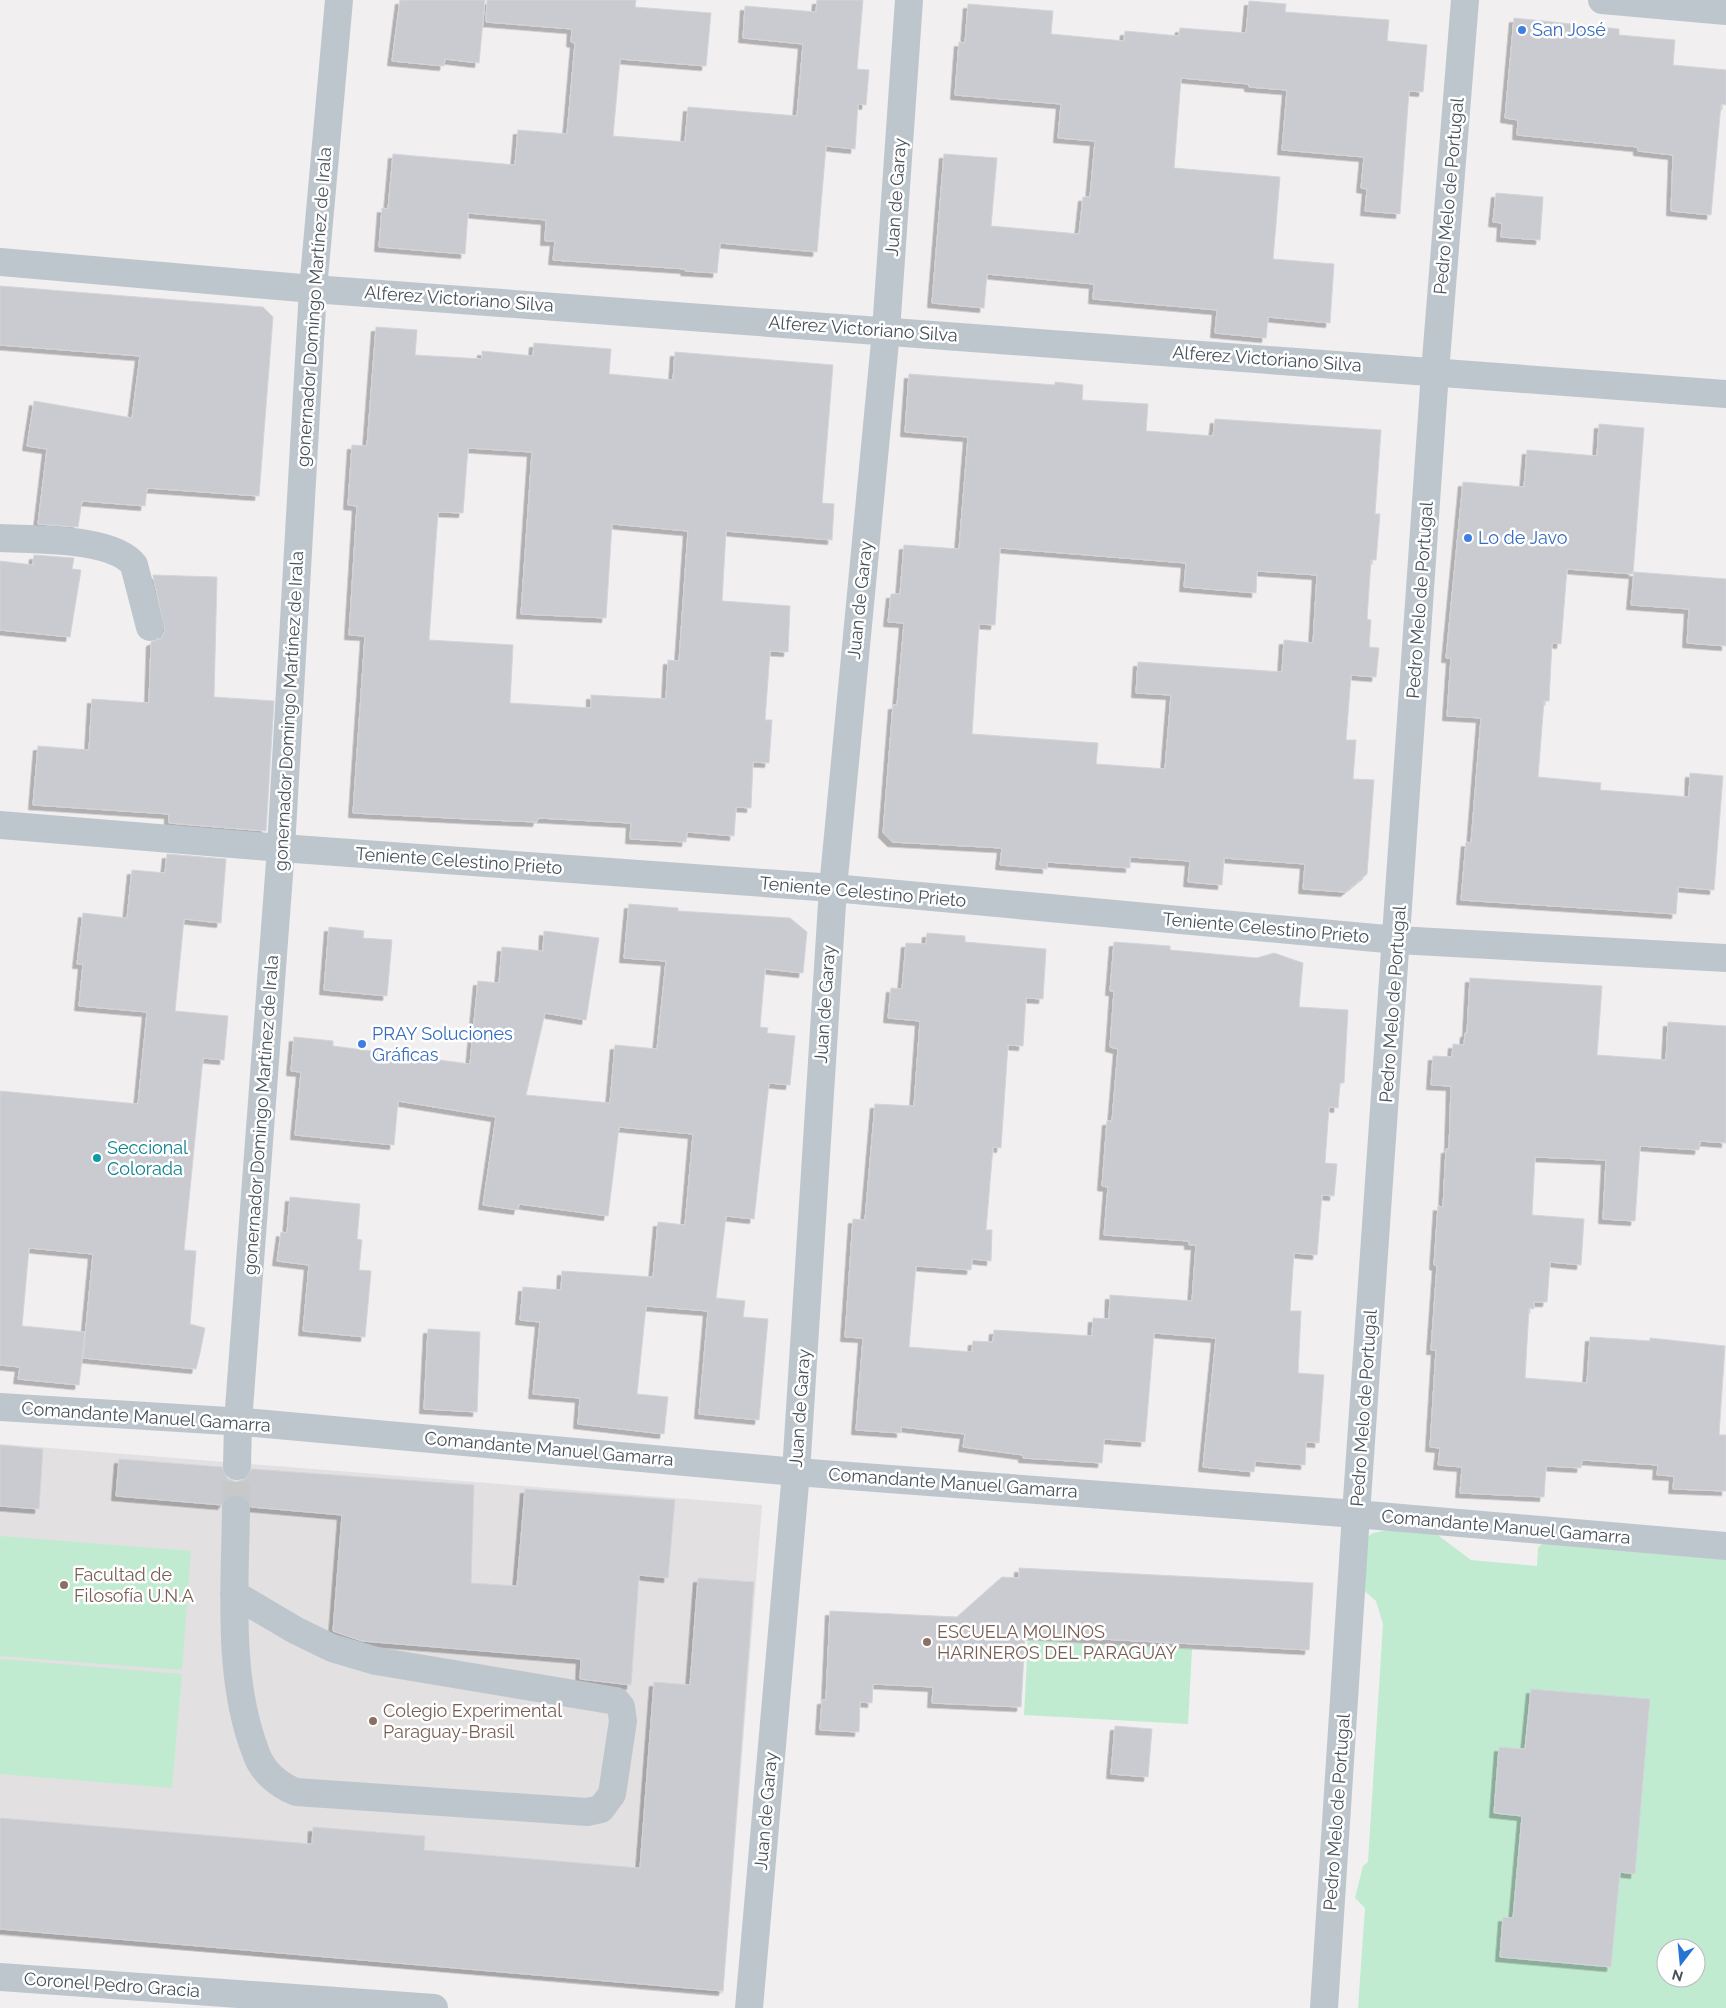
<svg xmlns="http://www.w3.org/2000/svg" width="1726" height="2008" viewBox="0 0 1726 2008" font-family="Raleway,sans-serif">
  <style>
    .education { fill: #e2e0e0 }
    .green { fill: #c0ebd0; fill-rule: evenodd }
    .building { fill: #c9cbd1; stroke: #d3d5da; fill-rule: evenodd; filter: url(#shadow) }
    .lines { fill: none; stroke-linecap: round; stroke-linejoin: round }
    .minor-tunnel { stroke: #c7c8ca; stroke-width: 28; stroke-dasharray: 28 14; stroke-linecap: butt }
    .minor { stroke: #bec6cd; stroke-width: 28 }
    .shop-dot { fill: #3f7fe0; stroke: #fff; stroke-width: 2 }
    .culture-dot { fill: #0f9aa8; stroke: #fff; stroke-width: 2 }
    .education-dot { fill: #8d6e63; stroke: #fff; stroke-width: 2 }
    .labels { text-anchor: middle; stroke-width: 5; stroke-linejoin: round; paint-order: stroke }
    .shop-label { font-size: 18px; fill: #366cbe; stroke: #fff; text-anchor: start }
    .street-label { font-size: 18px; fill: #48525b; stroke: #fff }
    .culture-label { font-size: 18px; fill: #0d838f; stroke: #fff; text-anchor: start }
    .education-label { font-size: 18px; fill: #785e54; stroke: #fff; text-anchor: start }
  </style>
  <defs>
    <filter id="shadow"><feDropShadow dx="-4.5" dy="4.5" stdDeviation="0" flood-color="#0004"/></filter>
  </defs>
  <rect width="100%" height="100%" fill="#f1efef"/>
  <polygon class="education" points="0,1444 762,1505 723,1994 0,1936"/>
  <g class="green">
    <path d="M1403 1527 1431 1530 1471 1560 1537 1566 1538 1548 1549 1536 1726 1557V2008H1358L1365 1908 1355 1898 1363 1866 1368 1862 1383 1624 1376 1601 1361 1588 1359 1543 1373 1533ZM1666 1948H1696V1978H1666Z"/>
    <polygon points="0,1536 191,1551 182,1670 0,1656"/>
    <polygon points="1028,1641 1192,1649 1188,1724 1024,1715"/>
    <polygon points="0,1659 182,1674 172,1788 0,1774"/>
  </g>
  <g class="building">
    <polygon points="400,0 485,0 479,63 445,59 444,66 392,61"/>
    <polygon points="487,0 636,0 635,7 711,13 706,66 620,59 613,136 685,142 688,107 797,116 803,44 743,38 745,6 816,12 817,0 863,0 857,69 869,70 866,105 858,104 855,149 826,146 817,252 720,243 717,273 685,271 686,269 553,260 555,241 545,241 546,220 468,213 465,254 379,247 382,208 388,209 393,154 515,165 518,130 567,134 575,43 571,42 572,29 486,22"/>
    <polygon points="1249,1 1286,4 1285,12 1389,20 1387,41 1427,45 1423,92 1409,91 1400,214 1365,211 1367,189 1361,188 1364,157 1282,150 1287,90 1249,87 1249,84 1181,78 1174,168 1280,177 1273,259 1334,264 1330,323 1268,317 1266,338 1215,333 1217,310 1093,299 1094,284 987,274 984,308 932,303 944,154 997,158 991,226 1079,234 1083,197 1090,197 1095,141 1058,138 1061,104 955,95 959,42 965,43 968,4 1053,11 1051,34 1124,41 1125,31 1179,36 1180,28 1246,33"/>
    <polygon points="1514,18 1619,29 1619,35 1675,40 1673,65 1726,70 1726,105 1721,104 1711,215 1671,211 1673,155 1638,151 1638,147 1517,135 1518,120 1505,118"/>
    <polygon points="1496,193 1543,197 1540,240 1501,237 1502,223 1493,222"/>
    <polygon points="0,286 263,307 273,317 259,496 147,488 145,506 82,501 78,527 38,524 47,449 27,446 34,401 132,418 140,356 0,345"/>
    <path d="M376 327 417 330 415 355 482 359V351L533 356 534 343 611 349 609 374 673 380 675 352 833 365 822 503 834 504 832 540 726 531 722 601 790 606 788 652 770 651 765 720H772L769 763 753 762 751 808 736 807 734 836 687 832 686 842 630 839 631 823 538 818 537 822 489 820 353 813 365 636 349 635 357 506 348 505 352 445 367 446ZM468 448 532 452 521 614 606 618 612 524 688 531 679 661 668 660 666 699 591 695V708L510 703 513 645 429 640 438 512 463 513Z"/>
    <path d="M909 374 1055 385V382L1083 385 1082 400 1148 404 1146 431 1213 436 1215 419 1381 430 1375 514H1380L1376 560H1371L1367 619 1371 620 1369 647 1379 648 1376 677 1351 675 1346 740H1356L1353 779 1374 780 1367 874 1345 892 1303 889 1305 864 1224 858 1222 885 1188 882 1190 861 1130 857V868L1047 862V869L1000 865 1002 848 892 842 883 833 893 705H897L904 623 888 622 891 594H900L904 545 959 549 968 437 905 432ZM1000 548 1186 563 1184 587 1256 593 1257 571 1317 575 1313 643 1284 640 1282 672 1138 662 1136 693 1171 695 1165 769 1096 764 1098 743 972 734 979 624 995 625Z"/>
    <polygon points="1599,424 1644,428 1633,574 1567,569 1561,644 1552,643 1549,701 1544,701 1538,777 1601,783 1600,790 1689,797 1690,773 1723,776 1714,890 1678,887 1676,914 1461,900 1466,842 1471,843 1481,718 1447,716 1451,658 1446,658 1463,482 1524,487 1527,450 1597,456"/>
    <polygon points="34,555 74,558 72,569 81,570 70,637 0,630 0,561 33,565"/>
    <polygon points="1634,572 1726,579 1726,646 1687,643 1689,609 1631,605"/>
    <polygon points="153,575 217,577 214,697 274,701 266,831 169,823 169,814 33,805 38,746 89,750 92,699 149,703 151,642 161,638 165,631"/>
    <polygon points="167,854 226,859 221,923 184,919 175,1011 228,1016 224,1060 203,1058 184,1250 196,1251 190,1324 205,1328 200,1353 196,1369 83,1358 93,1254 29,1248 22,1326 85,1332 79,1385 18,1379 20,1367 0,1365 0,1091 138,1104 147,1012 79,1006 83,964 77,964 83,913 127,918 132,870 165,873"/>
    <polygon points="629,904 678,908 678,911 790,918 807,932 803,973 765,969 760,1027 768,1028 767,1033 795,1036 790,1085 769,1083 754,1219 726,1216 716,1298 745,1301 743,1317 768,1319 759,1420 699,1414 708,1311 646,1306 637,1394 668,1397 664,1434 578,1424 580,1398 533,1394 540,1322 520,1320 523,1287 561,1290 562,1271 653,1277 658,1222 685,1225 693,1134 619,1127 608,1216 519,1204 518,1210 483,1205 496,1117 398,1101 394,1145 295,1135 301,1072 291,1071 294,1037 333,1041 333,1046 470,1064 478,981 499,983 502,947 543,951 544,931 599,938 586,1020 545,1013 526,1095 610,1103 615,1045 657,1049 666,961 624,958"/>
    <polygon points="329,927 364,931 363,938 392,940 387,996 324,990"/>
    <polygon points="927,933 965,936 965,942 1046,949 1043,999 1026,998 1023,1046 1008,1045 1001,1148 993,1147 986,1230 992,1230 991,1261 972,1259 971,1270 916,1266 909,1347 972,1352 973,1341 993,1342 994,1330 1092,1336 1093,1318 1109,1319 1110,1295 1192,1301 1196,1245 1189,1245 1189,1241 1104,1235 1108,1187 1102,1186 1107,1121 1112,1121 1118,1049 1110,1047 1114,991 1110,991 1114,942 1170,946 1170,950 1257,958 1274,953 1303,963 1299,1007 1348,1010 1344,1083 1340,1083 1338,1108 1329,1107 1325,1163 1337,1164 1334,1196 1322,1195 1317,1255 1294,1253 1290,1311 1301,1311 1298,1373 1324,1375 1319,1443 1306,1442 1305,1465 1255,1461 1254,1472 1203,1467 1216,1338 1154,1333 1145,1442 1104,1439 1102,1463 1023,1458 1023,1455 963,1447 965,1434 901,1427 901,1433 856,1430 863,1338 845,1337 853,1219 865,1220 875,1104 914,1106 920,1021 888,1018 891,988 902,989 906,943 926,944"/>
    <polygon points="1470,978 1602,986 1597,1055 1666,1060 1668,1022 1726,1026 1726,1143 1700,1141 1699,1150 1640,1146 1635,1221 1603,1219 1606,1160 1535,1157 1532,1215 1584,1219 1581,1265 1550,1262 1547,1302 1534,1302 1534,1309 1529,1308 1525,1378 1587,1383 1590,1337 1650,1341 1650,1338 1725,1346 1719,1435 1726,1435 1726,1491 1673,1489 1674,1476 1657,1475 1658,1465 1582,1460 1581,1468 1546,1466 1544,1497 1460,1493 1462,1467 1438,1465 1440,1448 1430,1447 1436,1350 1431,1350 1437,1266 1434,1265 1438,1206 1443,1207 1446,1149 1449,1149 1451,1086 1431,1085 1433,1056 1452,1057 1453,1044 1464,1045 1465,1033 1467,1033"/>
    <polygon points="290,1197 360,1204 357,1239 362,1240 359,1270 371,1271 365,1337 303,1331 309,1265 277,1261 281,1232 287,1233"/>
    <polygon points="428,1329 480,1332 477,1412 424,1409"/>
    <polygon points="0,1445 43,1449 39,1509 0,1506"/>
    <polygon points="119,1459 222,1467 228,1479 236,1482 245,1479 252,1469 474,1485 471,1583 517,1586 525,1489 675,1500 668,1578 639,1575 631,1685 580,1679 581,1659 362,1641 333,1631 342,1515 251,1507 244,1497 237,1494 228,1497 222,1505 116,1496"/>
    <polygon points="1019,1568 1313,1583 1309,1650 1025,1635 1021,1707 932,1703 933,1687 873,1684 872,1703 860,1702 859,1732 820,1730 822,1700 826,1700 830,1611 957,1617 1002,1577 1019,1578"/>
    <polygon points="698,1578 754,1582 723,1991 0,1929 0,1818 312,1844 313,1827 425,1836 424,1850 640,1868 654,1682 690,1685"/>
    <polygon points="1531,1689 1650,1699 1635,1874 1620,1872 1611,1967 1500,1957 1503,1917 1513,1918 1522,1816 1494,1813 1499,1747 1525,1749"/>
    <polygon points="1115,1726 1152,1729 1148,1777 1111,1774"/>
  </g>
  <g class="lines">
    <polyline class="minor-tunnel" points="236,1510 237,1466"/>
    <g class="minor">
      <polyline points="1602,0 1726,11"/>
      <polyline points="0,262 313,289 1726,394"/>
      <path d="M0 538C34 540 113 537 134 565L150 627"/>
      <polyline points="0,825 281,848 833,888 1397,940 1726,958"/>
      <polyline points="0,1407 244,1422 796,1472 1356,1514 1726,1546"/>
      <polyline points="237,1466 238,1422 281,848 313,289 339,0"/>
      <path d="M234 1594 295 1630 332 1648 376 1661 616 1701 621 1707 623 1721 612 1794 601 1809 587 1812 296 1792C278 1785 262 1771 256 1753 227 1679 235 1588 236 1510"/>
      <polyline points="0,1977 434,2008"/>
      <polyline points="749,2008 796,1472 833,888 886,331 909,0"/>
      <polyline points="1324,2008 1356,1514 1435,372 1465,0"/>
    </g>
  </g>
  <g class="shop-dot">
    <circle cx="1522" cy="30" r="5"/>
    <circle cx="1468" cy="538" r="5"/>
    <circle cx="362" cy="1044" r="5"/>
  </g>
  <circle class="culture-dot" cx="97" cy="1158" r="5"/>
  <g class="education-dot">
    <circle cx="64" cy="1585" r="5"/>
    <circle cx="927" cy="1642" r="5"/>
    <circle cx="373" cy="1721" r="5"/>
  </g>
  <g class="labels">
    <g class="shop-label">
      <text x="1532" y="36">San José</text>
      <text x="1478" y="544">Lo de Javo</text>
      <text x="372" y="1040">PRAY Soluciones<tspan x="372" dy="21">Gráficas</tspan></text>
    </g>
    <g class="street-label">
      <text transform="translate(1449 196) rotate(-85)" y="6">Pedro Melo de Portugal</text>
      <text transform="translate(896 197) rotate(-86)" y="6">Juan de Garay</text>
      <text transform="translate(459 299) rotate(4)" y="6">Alferez Victoriano Silva</text>
      <text transform="translate(314 307) rotate(-86)" y="6">gonernador Domingo Martínez de Irala</text>
      <text transform="translate(863 329) rotate(4)" y="6">Alferez Victoriano Silva</text>
      <text transform="translate(1267 359) rotate(4)" y="6">Alferez Victoriano Silva</text>
      <text transform="translate(860 600) rotate(-84)" y="6">Juan de Garay</text>
      <text transform="translate(1420 600) rotate(-86)" y="6">Pedro Melo de Portugal</text>
      <text transform="translate(289 711) rotate(-87)" y="6">gonernador Domingo Martínez de Irala</text>
      <text transform="translate(459 861) rotate(4)" y="6">Teniente Celestino Prieto</text>
      <text transform="translate(863 892) rotate(5)" y="6">Teniente Celestino Prieto</text>
      <text transform="translate(1266 928) rotate(5)" y="6">Teniente Celestino Prieto</text>
      <text transform="translate(825 1004) rotate(-86)" y="6">Juan de Garay</text>
      <text transform="translate(1393 1004) rotate(-86)" y="6">Pedro Melo de Portugal</text>
      <text transform="translate(261 1115) rotate(-86)" y="6">gonernador Domingo Martínez de Irala</text>
      <text transform="translate(800 1408) rotate(-86)" y="6">Juan de Garay</text>
      <text transform="translate(1364 1408) rotate(-86)" y="6">Pedro Melo de Portugal</text>
      <text transform="translate(146 1417) rotate(4)" y="6">Comandante Manuel Gamarra</text>
      <text transform="translate(549 1449) rotate(5)" y="6">Comandante Manuel Gamarra</text>
      <text transform="translate(953 1483) rotate(4)" y="6">Comandante Manuel Gamarra</text>
      <text transform="translate(1506 1527) rotate(5)" y="6">Comandante Manuel Gamarra</text>
      <text transform="translate(766 1811) rotate(-85)" y="6">Juan de Garay</text>
      <text transform="translate(1337 1812) rotate(-86)" y="6">Pedro Melo de Portugal</text>
      <text transform="translate(112 1985) rotate(4)" y="6">Coronel Pedro Gracia</text>
    </g>
    <g class="culture-label">
      <text x="107" y="1154">Seccional<tspan x="107" dy="21">Colorada</tspan></text>
    </g>
    <g class="education-label">
      <text x="74" y="1581">Facultad de<tspan x="74" dy="21">Filosofía U.N.A</tspan></text>
      <text x="937" y="1638">ESCUELA MOLINOS<tspan x="937" dy="21">HARINEROS DEL PARAGUAY</tspan></text>
      <text x="383" y="1717">Colegio Experimental<tspan x="383" dy="21">Paraguay-Brasil</tspan></text>
    </g>
  </g>
  <g transform="translate(1681 1963) rotate(196)"><circle r="24" fill="#ffffff" stroke="#b6babd"/>
  <path d="M0-4L9 19L0 12L-9 19Z" fill="#2775d3"/>
  <text y="-8" font-size="14" font-weight="bold" text-anchor="middle" fill="#48525b">N</text>
  </g>
</svg>
